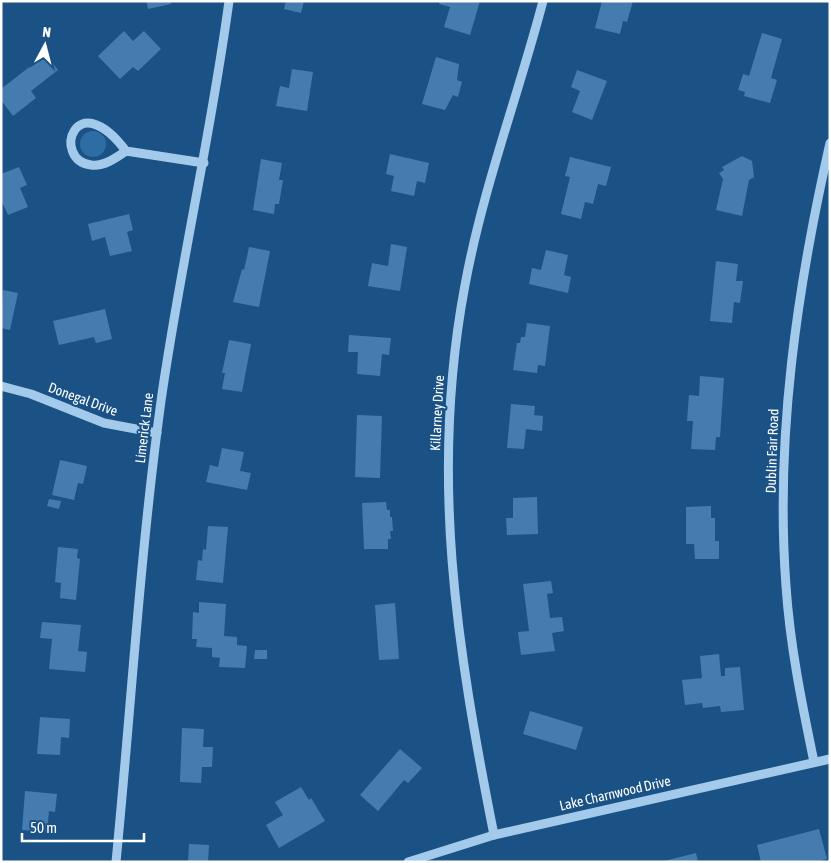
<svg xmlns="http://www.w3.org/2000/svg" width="831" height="863" viewBox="0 0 831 863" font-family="'Asap Condensed',sans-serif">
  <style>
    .green { fill: #2e6ca4 }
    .building { fill: #447caf }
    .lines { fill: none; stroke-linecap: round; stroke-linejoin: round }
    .minor { stroke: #a3caeb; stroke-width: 9 }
    .labels { text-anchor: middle; stroke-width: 4.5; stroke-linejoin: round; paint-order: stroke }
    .street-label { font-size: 14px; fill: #fff; stroke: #1b5286 }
  </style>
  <rect width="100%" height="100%" fill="#1b5286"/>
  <circle class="green" cx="93" cy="144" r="13"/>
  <g class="building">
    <polygon points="146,1 170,1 171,4 148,9"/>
    <polygon points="286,1 304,1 301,13 284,9"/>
    <polygon points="440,1 480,1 470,35 444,27 450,7 439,4"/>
    <polygon points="602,1 633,1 627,22 623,21 620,34 595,28"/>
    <polygon points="124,31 133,41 144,31 161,49 138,71 133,67 120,79 98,56"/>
    <polygon points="762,33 782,39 771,78 777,80 770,103 744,96 745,92 738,90 743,74 749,76"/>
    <polygon points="46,54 58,70 31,91 36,98 13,116 1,100 1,89"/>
    <polygon points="436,57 459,64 457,80 462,82 458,97 453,95 445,110 422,104"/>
    <polygon points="292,69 313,72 307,111 276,106 280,86 289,88"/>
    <polygon points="577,70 607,81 592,120 572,112 580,91 571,87"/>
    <polygon points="390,154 429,163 425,183 417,181 414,196 391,191 394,176 386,174"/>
    <polygon points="742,156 752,161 754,177 749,180 742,216 716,210 723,179 719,173 724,170 722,167"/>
    <polygon points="570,157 611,167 606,186 598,184 593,204 585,202 581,219 561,214 570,177 565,176"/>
    <polygon points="261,159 282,163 279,180 283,180 279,204 275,204 274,214 253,210"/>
    <polygon points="19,167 27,185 20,188 28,207 8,215 1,200 1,174"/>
    <polygon points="129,214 133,230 127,232 132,251 110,256 105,237 92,241 88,224"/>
    <polygon points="391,244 407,247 400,291 368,286 372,263 388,266"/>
    <polygon points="249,247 270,251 259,307 233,302 242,269 244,270"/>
    <polygon points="546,250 568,255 564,275 571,277 568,293 529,284 532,268 541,270"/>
    <polygon points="716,261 738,264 736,281 743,281 740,303 734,302 732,323 710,321"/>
    <polygon points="3,290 18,293 10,330 1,328"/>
    <polygon points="105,309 112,339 96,343 94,337 59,345 53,321"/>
    <polygon points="527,323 550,326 545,366 538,365 537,373 513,370 517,343 520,343 521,337 525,337"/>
    <polygon points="349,335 391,338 389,355 382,354 380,376 357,374 358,352 348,352"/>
    <polygon points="229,340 251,344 242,392 222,389 225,373 222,373"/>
    <polygon points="700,376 724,378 720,437 716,437 715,450 691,449 693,421 687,421 689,395 699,396"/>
    <polygon points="511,404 535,406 534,415 543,416 542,431 526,429 524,449 507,448"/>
    <polygon points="357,415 382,416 380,478 355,477"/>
    <polygon points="222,448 244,452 240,471 251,473 247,490 206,482 210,465 218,467"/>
    <polygon points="60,460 87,466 83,484 78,483 74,500 52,495"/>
    <polygon points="537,497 538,534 507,535 506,518 513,518 513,498"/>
    <polygon points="49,499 61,501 59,509 47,506"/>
    <polygon points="386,502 387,510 390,510 390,517 392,517 393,531 390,531 391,539 388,539 388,549 364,549 362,503"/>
    <polygon points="711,506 711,518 715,518 715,541 719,541 719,559 695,559 694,544 686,544 686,507"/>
    <polygon points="208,526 228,527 223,583 196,580 198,560 202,561 203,549 206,550"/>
    <polygon points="58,547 78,549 77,558 80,559 76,600 60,598 61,583 55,582"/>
    <polygon points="551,581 553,593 547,594 550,618 562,617 564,631 552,633 555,651 521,655 518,632 529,631 523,584"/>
    <polygon points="199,602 226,604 224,636 237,637 237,645 247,646 245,668 219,667 220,658 212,657 212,648 196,647 197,639 192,639 193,612 199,613"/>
    <polygon points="395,603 399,659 379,660 375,605"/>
    <polygon points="42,622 81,625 78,651 87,652 85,672 49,669 52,639 40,638"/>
    <polygon points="255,650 267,650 267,659 254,659"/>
    <polygon points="719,654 721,676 725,676 725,668 740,667 744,710 721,712 720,706 703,708 702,703 685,705 682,680 702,678 700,656"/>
    <polygon points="530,711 583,727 576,750 523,734"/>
    <polygon points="40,717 70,719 69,738 61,737 60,755 37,754"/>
    <polygon points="182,728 204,729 203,747 213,747 212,767 202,767 201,783 180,782"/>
    <polygon points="400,749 422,768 408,783 404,780 378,811 360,795"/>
    <polygon points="301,787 309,800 311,798 325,821 279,848 266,825 283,815 275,802"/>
    <polygon points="25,791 57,794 55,812 49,811 47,832 22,830"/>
    <polygon points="819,829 827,859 816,862 761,862 757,845"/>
    <polygon points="189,844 209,845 208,862 188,862"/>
    <polygon points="696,853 698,862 664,862 664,861"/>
  </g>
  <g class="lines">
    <g class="minor">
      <path d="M126 151C116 158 103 167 91 165 51 160 75 83 126 151L204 163"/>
      <polyline points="1,386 31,394 104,423 157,433"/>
      <path d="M814 762C802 704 790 646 786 586 775 438 797 288 830 143"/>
      <path d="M494 835C457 649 429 475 465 285 483 188 518 96 543 1"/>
      <path d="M116 862C131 708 140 554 161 401 180 267 211 135 229 1"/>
      <polyline points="408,862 494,835 830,759"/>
    </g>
  </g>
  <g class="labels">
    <g class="street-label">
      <text transform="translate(83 399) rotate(20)" y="5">Donegal Drive</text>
      <text transform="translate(437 413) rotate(-87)" y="5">Killarney Drive</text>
      <text transform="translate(144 428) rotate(-83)" y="5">Limerick Lane</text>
      <text transform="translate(772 451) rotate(-88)" y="5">Dublin Fair Road</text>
      <text transform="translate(615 793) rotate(-13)" y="5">Lake Charnwood Drive</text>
    </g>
  </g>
  <rect width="831" height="863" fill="none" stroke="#ffffff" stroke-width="5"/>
  <g transform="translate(45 45) rotate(7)" stroke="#1b5286" stroke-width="4" paint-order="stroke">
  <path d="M0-4L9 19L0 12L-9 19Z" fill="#ffffff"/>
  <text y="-8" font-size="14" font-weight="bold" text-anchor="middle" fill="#ffffff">N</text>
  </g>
  <path d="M22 833v8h122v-8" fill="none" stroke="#ffffff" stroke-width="2.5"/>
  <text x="30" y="833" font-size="15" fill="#ffffff" stroke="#1b5286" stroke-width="4" paint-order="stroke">50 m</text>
</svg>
